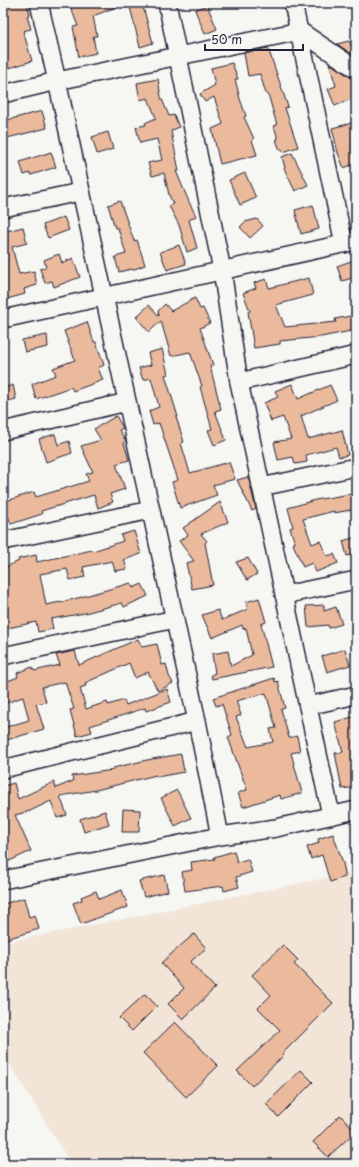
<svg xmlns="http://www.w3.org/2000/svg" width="359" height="1167" viewBox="0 0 359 1167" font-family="'Playpen Sans',sans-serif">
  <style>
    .built { fill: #f3e4d8 }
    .building { fill: #ebba9c; stroke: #22223b; fill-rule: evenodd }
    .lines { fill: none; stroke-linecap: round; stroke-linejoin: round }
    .minor-casing { stroke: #22223b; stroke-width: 20 }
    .minor { stroke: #f6f6f2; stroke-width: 17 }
  </style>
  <rect width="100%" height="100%" fill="#f6f6f2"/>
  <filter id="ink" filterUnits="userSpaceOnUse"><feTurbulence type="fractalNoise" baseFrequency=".025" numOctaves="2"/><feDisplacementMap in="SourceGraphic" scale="8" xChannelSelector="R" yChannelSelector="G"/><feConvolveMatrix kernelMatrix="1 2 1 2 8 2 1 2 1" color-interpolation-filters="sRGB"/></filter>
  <g filter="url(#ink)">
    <polygon class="built" points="356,872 356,1164 71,1164 3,1053 3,943"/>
    <g class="building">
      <polygon points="3,3 27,3 30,15 27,16 31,29 23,31 32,61 6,69 3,60"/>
      <polygon points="69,3 124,3 124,4 93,16 97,36 93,36 96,53 79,57 73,27 78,26"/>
      <polygon points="129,3 142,3 153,43 140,47"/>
      <polygon points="207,5 217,29 205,34 195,10"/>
      <polygon points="349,41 356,53 356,57 337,44"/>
      <polygon points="268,48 288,107 285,108 298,147 283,152 282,149 280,150 276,140 278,139 274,126 277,125 268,94 266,94 260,74 248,76 244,53"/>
      <polygon points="232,63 238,79 235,79 240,99 246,116 244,117 254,139 252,140 257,155 220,164 212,129 223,124 214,97 205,102 200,94 215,85 211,68"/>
      <polygon points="329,63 350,77 356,79 356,97 335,106 328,89 336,86"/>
      <polygon points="158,79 161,97 169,116 174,115 179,127 171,131 179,171 176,171 189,202 196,216 189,220 197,248 187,252 179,225 169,206 173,204 169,195 164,173 152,176 148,163 162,160 157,139 140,143 136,127 146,125 145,123 156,118 148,98 140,100 137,83"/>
      <polygon points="42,111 47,128 3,139 3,121"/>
      <polygon points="356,122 356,163 344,168 338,153 332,128"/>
      <polygon points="108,132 113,149 97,154 92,137"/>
      <polygon points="51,152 56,167 31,175 30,173 24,175 20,162"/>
      <polygon points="292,153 308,185 295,191 284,168 285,168 282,157"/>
      <polygon points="245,173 256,198 240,205 229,180"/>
      <polygon points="120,201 134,241 137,240 145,265 132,270 131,269 119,272 115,257 126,254 118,228 115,228 108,205"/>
      <polygon points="313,205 319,229 301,234 295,210"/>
      <polygon points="64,217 69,230 48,238 43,225"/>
      <polygon points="257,219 263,226 250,238 240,227 245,222"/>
      <polygon points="23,227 27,243 12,247 19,274 34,271 37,285 24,289 25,294 7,299 3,285 3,228 6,228 7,231"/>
      <polygon points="179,245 186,264 167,270 160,252"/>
      <polygon points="59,254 62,263 73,258 80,277 54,287 52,281 45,283 40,269 46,267 44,260"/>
      <polygon points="354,260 356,267 356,277 342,281 337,266"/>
      <polygon points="309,278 313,295 276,305 285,327 336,322 335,319 356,315 356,330 321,337 280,341 280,344 254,348 248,312 250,311 243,293 256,288 254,283 266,279 269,288"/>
      <polygon points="195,298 200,309 203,308 210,323 200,328 213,365 210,366 221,409 215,411 226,440 214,445 208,430 212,429 200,387 202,386 190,352 171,356 161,321 149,332 136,317 149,305 159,316 158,311 165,304 171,311"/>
      <polygon points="87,322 94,342 96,342 104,365 98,368 103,380 73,391 71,387 36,399 32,384 56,375 53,368 75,360 64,331"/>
      <polygon points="47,335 48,347 25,352 22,340"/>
      <polygon points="162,349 168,374 165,375 178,417 176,417 184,442 181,443 190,473 229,462 235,479 213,485 217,495 180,508 172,482 178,480 159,423 153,425 149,411 159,407 151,378 143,380 139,368 151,365 148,353"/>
      <polygon points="292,384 298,399 330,385 337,400 301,416 308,439 342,430 348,455 339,457 336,447 306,455 307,462 295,464 293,457 278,460 274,442 291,439 283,417 271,421 264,403 278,397 275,391"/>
      <polygon points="13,385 16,399 3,402 3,388"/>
      <polygon points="116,416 122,426 123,428 119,430 126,441 124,443 129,460 116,464 125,489 110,494 113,502 98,508 94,495 41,511 42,514 11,524 3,502 34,492 36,497 89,481 86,474 93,472 81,446 101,440 94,429"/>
      <polygon points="55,434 58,445 69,441 72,453 46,462 39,439"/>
      <polygon points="248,477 256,509 252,511 237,480"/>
      <polygon points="356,493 356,509 334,513 334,511 303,519 312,544 320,541 327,556 334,554 338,563 316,572 312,563 303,567 293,544 295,543 290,528 293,527 288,508 315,500"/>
      <polygon points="220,502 228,522 201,534 207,541 205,543 213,585 192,589 186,563 194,561 179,541 188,535 183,528"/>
      <polygon points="134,531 141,554 124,560 127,569 115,571 112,561 83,567 85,577 70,580 67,569 40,574 46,605 60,602 60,603 131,583 133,588 142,584 148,596 124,607 122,603 85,613 51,619 53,629 38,632 36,622 3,629 3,612 6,612 3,599 3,568 19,561 18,559 36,555 37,562 92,550 93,551 123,541 121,535"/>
      <polygon points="356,537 356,554 347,556 343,541"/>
      <polygon points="248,558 257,574 247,580 236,562"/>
      <polygon points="259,598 266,622 261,624 272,667 212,679 211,675 215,673 212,654 228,651 231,666 252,655 246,628 243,629 242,625 212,638 202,615 218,610 222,620 248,609 246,602"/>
      <polygon points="324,605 324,611 336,607 342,624 329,628 328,625 308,627 306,606"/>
      <polygon points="138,639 142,647 157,644 162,665 166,664 169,676 173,683 158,691 148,672 135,678 129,663 85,683 86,686 80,688 86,709 107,702 108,705 124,700 126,705 167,689 171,702 146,711 145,708 90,726 92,732 77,736 70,710 74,709 65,682 42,687 46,702 36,704 44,729 3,741 3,728 29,720 23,697 3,704 3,690 8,689 5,682 18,677 17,673 32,667 34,671 60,665 56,655 75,651 79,665"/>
      <polygon points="345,649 350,665 327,672 322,656"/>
      <path d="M274 678 275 682 278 681 285 708 281 709 289 738 297 736 300 751 291 753 302 793 281 799 280 795 243 807 238 793 247 790 228 737 232 735 222 704 216 706 213 698ZM266 693 276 728 270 729 273 742 248 747 236 717 241 715 236 701Z"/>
      <polygon points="356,716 356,787 342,789 335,753 343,752 335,722"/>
      <polygon points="181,754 184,772 157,777 156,775 96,790 60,796 67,815 57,818 51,801 30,811 15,815 31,851 3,864 3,786 14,783 18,799 54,782 56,788 73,781 72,776 113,770 113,768 147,760"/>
      <polygon points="177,790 191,818 175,826 161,798"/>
      <polygon points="123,809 140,810 139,832 122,832"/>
      <polygon points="105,811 109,824 84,832 80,819"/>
      <polygon points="333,834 343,863 345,873 345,877 330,882 322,855 311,859 307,847 319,843 318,839"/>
      <polygon points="234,851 237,862 248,859 252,872 236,877 239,887 224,891 223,886 185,891 182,872 192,870 191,862 215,859 214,857"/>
      <polygon points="164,875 168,891 144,897 139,881"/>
      <polygon points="122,890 128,907 81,924 73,903 82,900 81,897 96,891 99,899"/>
      <polygon points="24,898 29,917 35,915 39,929 3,940 3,904"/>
      <polygon points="194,934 206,948 190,962 215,988 183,1019 168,1004 184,988 161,963"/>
      <polygon points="283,945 298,960 294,964 333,1003 282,1054 284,1055 252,1086 237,1071 280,1030 258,1008 271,995 252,975"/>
      <polygon points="145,994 157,1006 132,1031 119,1018"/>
      <polygon points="175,1022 218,1066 186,1097 143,1053"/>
      <polygon points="301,1070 313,1082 278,1117 266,1104"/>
      <polygon points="340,1115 356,1131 328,1157 313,1142"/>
    </g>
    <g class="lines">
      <defs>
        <g id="minor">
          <polyline points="167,3 222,270 239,382 331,815"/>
          <polyline points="293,3 344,244"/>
          <polyline points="3,94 57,81 39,3"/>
          <polyline points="3,208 80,192"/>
          <polyline points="3,319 356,241"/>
          <polyline points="239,382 356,355"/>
          <polyline points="3,431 127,402"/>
          <polyline points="261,487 356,467"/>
          <polyline points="3,541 151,510"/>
          <polyline points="284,595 356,580"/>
          <polyline points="3,656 175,619"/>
          <polyline points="308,706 356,695"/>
          <polyline points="3,769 197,721"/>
          <polyline points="220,836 197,721 57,81 300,31 356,69"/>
          <polyline points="3,880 220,836 276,828 356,810"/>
        </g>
      </defs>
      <use href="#minor" class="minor-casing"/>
      <use href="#minor" class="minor"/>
    </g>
  </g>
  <rect width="359" height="1167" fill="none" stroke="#f6f6f2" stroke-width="16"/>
  <rect x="8" y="8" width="343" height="1151" fill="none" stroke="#22223b" stroke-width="1.5" filter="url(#ink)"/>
  <path d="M205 44v6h98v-6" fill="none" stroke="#22223b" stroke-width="2"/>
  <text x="211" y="44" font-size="12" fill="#22223b" stroke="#f6f6f2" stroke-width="3" paint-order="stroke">50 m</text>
</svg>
